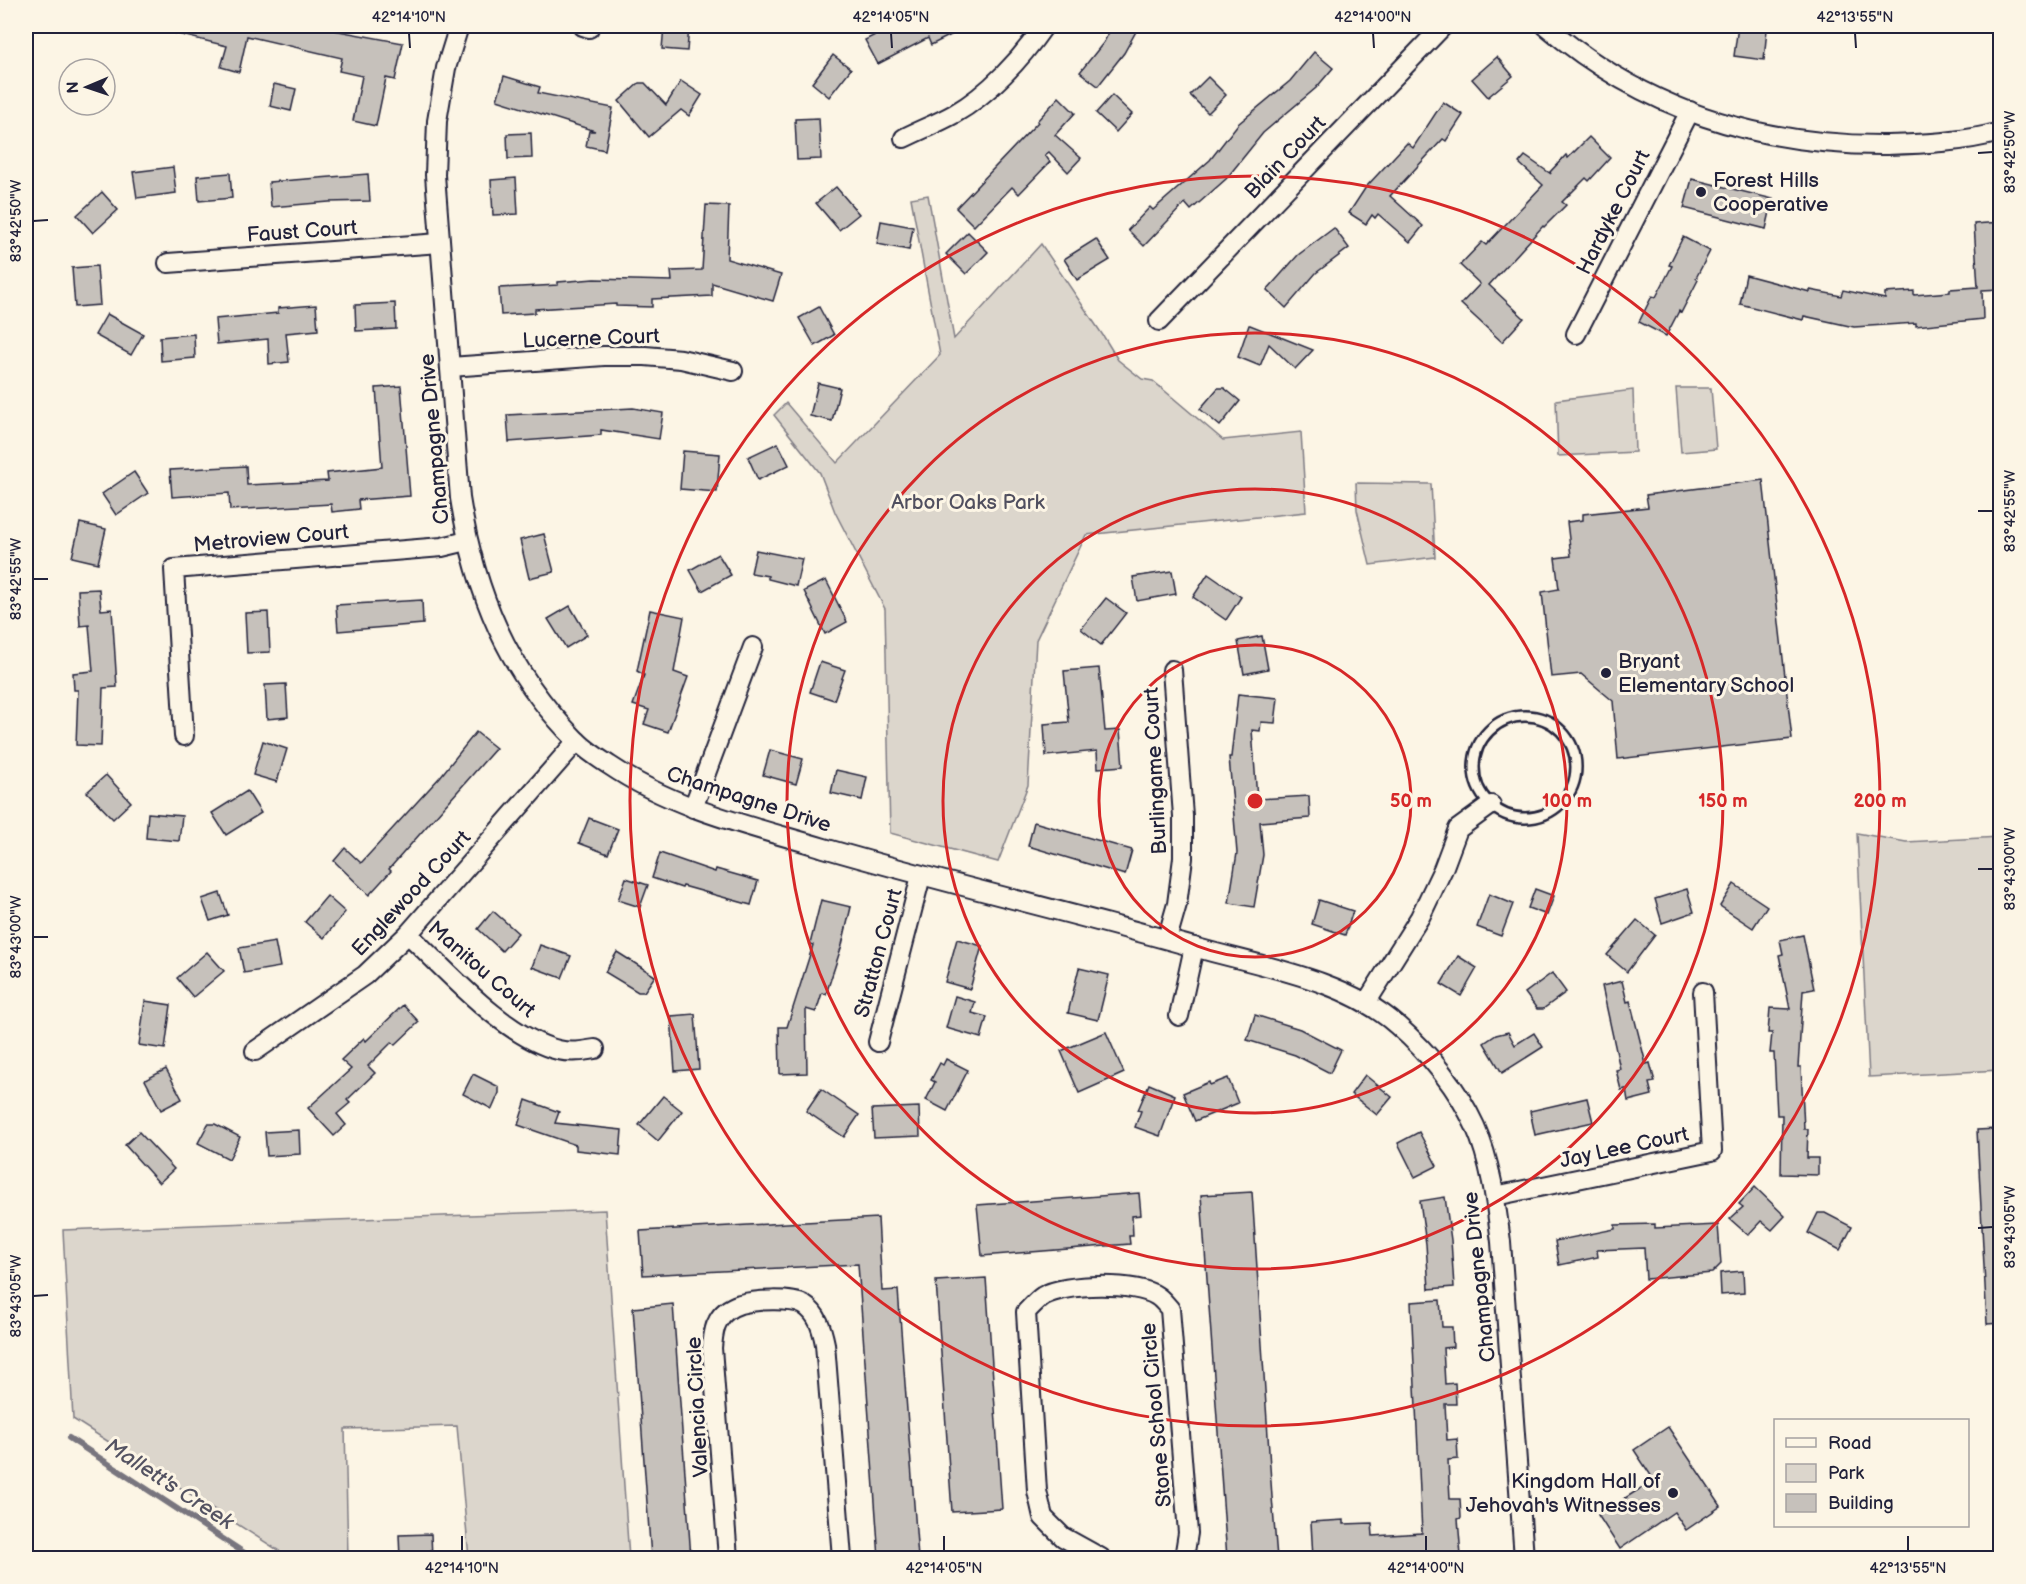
<svg xmlns="http://www.w3.org/2000/svg" width="2026" height="1584" viewBox="0 0 2026 1584" font-family="'Balsamiq Sans',sans-serif">
  <style>
    .green { fill: #dcd6cc; stroke: #7f7c84; stroke-width: 1.5 }
    .lines { fill: none; stroke-linecap: round; stroke-linejoin: round }
    .stream { stroke: #78757e; stroke-width: 6 }
    .building { fill: #c6c1bb; stroke: #22223b; stroke-width: 1.5 }
    .lane-casing { stroke: #22223b; stroke-width: 14 }
    .street-casing { stroke: #22223b; stroke-width: 22 }
    .lane { stroke: #fcf5e5; stroke-width: 9 }
    .street { stroke: #fcf5e5; stroke-width: 18 }
    .ticks { fill: none; stroke: #22223b; stroke-width: 2 }
    .ring { fill: none; stroke: #d62828; stroke-width: 3 }
    .poi-dot { fill: #22223b; stroke: #fcf5e5; stroke-width: 2 }
    .labels { text-anchor: middle; stroke-width: 6; stroke-linejoin: round; paint-order: stroke }
    .street-label { font-size: 21px; fill: #22223b; stroke: #fcf5e5 }
    .poi-label { font-size: 21px; fill: #22223b; stroke: #fcf5e5; text-anchor: start }
    .park-label { font-size: 21px; fill: #504f5f; stroke: #fcf5e5 }
    .water-label { font-size: 22px; font-style: italic; fill: #545362; stroke: #fcf5e5 }
    .centre { fill: #d62828; stroke: #fcf5e5; stroke-width: 3 }
    .ring-label { font-size: 18px; text-anchor: middle; font-weight: bold; fill: #d62828; stroke: #fcf5e5; stroke-width: 6; stroke-linejoin: round; paint-order: stroke }
    .neatline { fill: none; stroke: #22223b; stroke-width: 2 }
    .ticks-label { font-size: 15px; text-anchor: middle; fill: #22223b }
  </style>
  <rect width="100%" height="100%" fill="#fcf5e5"/>
  <filter id="ink" filterUnits="userSpaceOnUse"><feTurbulence type="fractalNoise" baseFrequency=".0167" numOctaves="2"/><feDisplacementMap in="SourceGraphic" scale="12" xChannelSelector="R" yChannelSelector="G"/><feConvolveMatrix kernelMatrix="1 2 1 2 8 2 1 2 1" color-interpolation-filters="sRGB"/></filter>
  <g filter="url(#ink)">
    <g class="green">
      <polygon points="928,195 954,339 1041,244 1104,337 1118,360 1142,379 1153,381 1223,440 1301,432 1306,512 1086,535 1036,640 1028,785 998,862 890,833 885,609 835,512 820,473 774,415 786,403 837,463 940,355 911,198"/>
      <polygon points="1676,388 1711,388 1716,449 1681,452"/>
      <polygon points="1633,390 1635,452 1558,456 1556,400"/>
      <polygon points="1356,483 1431,484 1435,557 1370,565 1357,510"/>
      <polygon points="1857,833 1906,842 2000,837 2000,1070 1869,1077"/>
      <polygon points="605,1210 629,1558 469,1558 457,1426 345,1429 348,1558 290,1558 73,1419 63,1230"/>
    </g>
    <g class="lines">
      <polyline class="stream" points="69,1438 252,1558"/>
    </g>
    <g class="building">
      <polygon points="169,26 312,26 403,43 395,80 386,78 376,126 353,121 362,76 339,71 342,58 247,36 239,72 221,67 227,46 169,32"/>
      <polygon points="664,26 689,26 687,51 662,49"/>
      <polygon points="893,26 969,26 931,45 928,38 878,64 865,40"/>
      <polygon points="1112,26 1139,26 1124,53 1098,86 1080,72 1104,42"/>
      <polygon points="1738,26 1764,26 1764,29 1767,29 1764,60 1734,56"/>
      <polygon points="1314,52 1333,68 1316,88 1263,133 1226,179 1191,210 1185,203 1144,246 1128,230 1150,207 1153,210 1210,160 1238,124 1290,81"/>
      <polygon points="833,55 851,69 829,97 812,83"/>
      <polygon points="1497,57 1513,76 1488,97 1472,79"/>
      <polygon points="504,76 540,87 538,93 613,108 605,150 586,146 589,131 595,131 497,100"/>
      <polygon points="1208,77 1226,95 1208,113 1190,95"/>
      <polygon points="681,81 702,95 689,116 681,110 649,137 619,101 639,83 645,83 666,105"/>
      <polygon points="274,84 296,89 291,111 270,106"/>
      <polygon points="1112,95 1132,114 1116,132 1096,113"/>
      <polygon points="1059,97 1075,113 1055,135 1081,158 1068,172 1049,152 1045,155 1050,162 1019,194 1012,187 974,226 956,208 1038,122 1037,121"/>
      <polygon points="1443,102 1463,115 1446,141 1443,139 1390,196 1423,226 1410,242 1378,214 1375,218 1372,215 1366,224 1349,213 1366,187 1407,143 1413,148"/>
      <polygon points="819,118 821,159 797,160 795,119"/>
      <polygon points="531,133 532,158 508,159 507,134"/>
      <polygon points="1589,137 1610,158 1589,181 1586,178 1562,202 1566,205 1544,227 1543,226 1489,285 1524,318 1502,342 1461,304 1480,284 1460,265 1482,242 1486,245 1543,185 1519,163 1525,156 1551,174 1550,172 1566,155 1568,158"/>
      <polygon points="173,167 176,193 137,198 133,172"/>
      <polygon points="230,173 232,198 199,201 197,176"/>
      <polygon points="368,174 370,201 329,202 271,207 269,182"/>
      <polygon points="516,178 518,214 493,215 491,180"/>
      <polygon points="1692,179 1773,199 1766,229 1684,208"/>
      <polygon points="836,187 859,214 839,230 816,203"/>
      <polygon points="102,192 118,210 93,233 77,215"/>
      <polygon points="706,205 729,206 727,259 781,275 773,301 712,283 712,296 652,299 652,307 616,306 616,304 535,309 535,313 501,315 499,288 558,285 558,282 594,279 672,281 671,271 702,270"/>
      <polygon points="881,221 913,227 909,250 877,244"/>
      <polygon points="2001,222 2001,289 1982,290 1983,319 1916,326 1916,323 1854,327 1804,316 1803,320 1740,304 1746,275 1810,292 1810,290 1841,296 1843,290 1885,299 1885,293 1914,291 1914,295 1950,292 1950,289 1978,287 1974,224"/>
      <polygon points="1334,228 1349,248 1316,273 1286,308 1267,290 1298,255"/>
      <polygon points="968,232 988,252 966,274 946,254"/>
      <polygon points="1683,237 1710,251 1696,278 1698,280 1681,313 1679,311 1666,336 1639,322 1652,296 1656,297 1672,266 1669,265"/>
      <polygon points="1096,239 1110,260 1077,280 1064,259"/>
      <polygon points="97,266 100,305 75,307 72,268"/>
      <polygon points="395,303 396,329 356,331 355,305"/>
      <polygon points="316,305 318,330 286,333 289,362 269,364 268,339 217,344 215,319 278,313 278,308"/>
      <polygon points="819,307 834,335 815,346 799,318"/>
      <polygon points="107,314 143,334 131,355 95,335"/>
      <polygon points="1249,325 1250,325 1313,350 1295,369 1269,344 1260,366 1238,357"/>
      <polygon points="194,334 195,358 161,361 160,337"/>
      <polygon points="818,383 840,388 832,421 810,416"/>
      <polygon points="401,386 410,496 358,500 359,509 332,512 331,504 230,510 229,493 172,497 170,470 246,466 247,485 328,481 327,473 382,467 376,388"/>
      <polygon points="1218,388 1224,388 1240,401 1220,426 1200,409"/>
      <polygon points="633,408 663,413 659,439 601,430 601,435 509,442 507,415"/>
      <polygon points="778,443 789,465 758,480 748,457"/>
      <polygon points="683,451 720,454 717,492 680,489"/>
      <polygon points="134,472 148,493 116,515 102,494"/>
      <polygon points="1763,480 1792,739 1618,759 1613,701 1581,674 1551,677 1542,592 1559,589 1555,558 1571,556 1567,522 1583,520 1583,514 1648,507 1646,495"/>
      <polygon points="80,523 106,529 98,563 72,557"/>
      <polygon points="544,534 554,572 529,578 520,540"/>
      <polygon points="756,550 802,559 796,586 768,579 768,576 751,573"/>
      <polygon points="718,554 731,575 702,591 690,570"/>
      <polygon points="1172,571 1176,594 1137,601 1133,577"/>
      <polygon points="1208,574 1241,597 1226,620 1193,597"/>
      <polygon points="826,580 847,622 825,634 804,591"/>
      <polygon points="99,589 101,610 112,609 117,687 103,688 101,746 76,745 78,690 74,690 73,673 93,671 89,625 80,626 78,590"/>
      <polygon points="1106,598 1126,613 1101,645 1081,629"/>
      <polygon points="422,600 423,624 338,631 336,605"/>
      <polygon points="570,606 587,635 566,648 548,619"/>
      <polygon points="650,610 684,617 674,672 688,677 668,732 644,724 649,710 633,705 644,675 637,671"/>
      <polygon points="268,612 270,652 247,653 245,613"/>
      <polygon points="1262,636 1268,669 1244,674 1238,641"/>
      <polygon points="820,662 845,670 834,700 810,692"/>
      <polygon points="1099,668 1105,731 1120,730 1123,766 1098,768 1097,751 1046,756 1044,724 1069,722 1064,671"/>
      <polygon points="286,684 288,717 267,719 265,685"/>
      <polygon points="1238,694 1278,698 1275,723 1261,722 1260,731 1252,730 1257,799 1309,796 1310,818 1260,822 1263,855 1254,907 1229,903 1237,853 1229,757 1231,757"/>
      <polygon points="476,732 496,748 389,869 391,871 369,895 334,861 345,848 361,863 440,777"/>
      <polygon points="263,741 287,749 277,782 253,775"/>
      <polygon points="770,750 803,759 796,784 763,775"/>
      <polygon points="836,770 867,777 862,800 831,793"/>
      <polygon points="106,775 131,802 113,819 87,792"/>
      <polygon points="247,791 261,813 226,835 212,813"/>
      <polygon points="148,813 182,816 179,841 146,838"/>
      <polygon points="589,818 618,829 608,854 579,843"/>
      <polygon points="1034,822 1132,850 1125,875 1028,846"/>
      <polygon points="660,853 715,872 716,869 758,881 751,905 683,886 682,888 652,878"/>
      <polygon points="626,878 648,885 640,907 618,900"/>
      <polygon points="1734,884 1767,906 1753,928 1720,906"/>
      <polygon points="1535,889 1554,896 1547,915 1528,908"/>
      <polygon points="1687,889 1694,912 1662,923 1655,899"/>
      <polygon points="220,893 228,915 210,921 202,899"/>
      <polygon points="1489,894 1513,904 1501,936 1477,927"/>
      <polygon points="327,896 345,912 324,938 305,922"/>
      <polygon points="821,900 851,907 842,945 826,994 822,993 816,1012 806,1009 807,1073 780,1074 779,1027 787,1027 813,945 810,944"/>
      <polygon points="1319,900 1353,911 1345,935 1312,924"/>
      <polygon points="493,911 518,933 502,951 478,929"/>
      <polygon points="1637,920 1655,935 1627,972 1607,955"/>
      <polygon points="1803,935 1814,989 1803,991 1798,1067 1801,1067 1804,1129 1808,1129 1807,1158 1818,1158 1818,1175 1781,1174 1782,1115 1777,1115 1774,1053 1770,1053 1772,1033 1768,1033 1770,1008 1790,1009 1779,955 1783,954 1780,940"/>
      <polygon points="957,939 982,946 970,989 945,982"/>
      <polygon points="275,942 280,967 244,973 239,948"/>
      <polygon points="540,945 571,956 562,978 532,967"/>
      <polygon points="207,952 224,971 193,997 177,978"/>
      <polygon points="617,952 655,976 644,992 638,992 605,972"/>
      <polygon points="1458,956 1477,968 1461,996 1441,984"/>
      <polygon points="1079,968 1109,975 1098,1020 1068,1013"/>
      <polygon points="1552,973 1566,992 1543,1009 1537,1009 1525,993"/>
      <polygon points="1622,981 1627,1002 1630,1001 1646,1064 1650,1063 1655,1082 1649,1083 1652,1095 1628,1101 1626,1089 1621,1090 1616,1070 1620,1069 1602,986"/>
      <polygon points="955,996 975,1002 972,1013 987,1017 981,1038 946,1028"/>
      <polygon points="145,1001 171,1005 165,1049 139,1045"/>
      <polygon points="403,1005 419,1022 395,1045 392,1042 368,1066 375,1073 347,1100 350,1103 337,1114 346,1125 334,1136 308,1108 351,1069 341,1060 364,1038 366,1041"/>
      <polygon points="695,1014 699,1069 675,1071 671,1016"/>
      <polygon points="1255,1015 1300,1029 1341,1050 1330,1073 1295,1055 1247,1040"/>
      <polygon points="1106,1032 1124,1073 1079,1093 1061,1051"/>
      <polygon points="1508,1032 1515,1045 1534,1033 1543,1047 1502,1073 1484,1043 1496,1035"/>
      <polygon points="946,1059 968,1070 947,1111 926,1100 935,1082 931,1080 940,1063 943,1065"/>
      <polygon points="166,1069 182,1099 161,1110 145,1080"/>
      <polygon points="473,1074 499,1087 499,1093 492,1109 463,1094"/>
      <polygon points="1365,1075 1392,1097 1377,1115 1351,1094"/>
      <polygon points="1228,1078 1238,1103 1195,1121 1183,1093 1209,1082 1210,1085"/>
      <polygon points="1149,1084 1175,1095 1160,1136 1135,1127 1141,1111 1138,1110"/>
      <polygon points="821,1089 859,1115 844,1137 806,1111"/>
      <polygon points="663,1096 682,1111 658,1141 639,1125"/>
      <polygon points="1587,1098 1593,1122 1535,1135 1530,1111"/>
      <polygon points="526,1100 559,1112 555,1123 622,1130 620,1155 576,1150 576,1145 518,1125"/>
      <polygon points="919,1107 920,1136 874,1138 872,1109"/>
      <polygon points="208,1124 215,1124 240,1137 229,1159 198,1143"/>
      <polygon points="1997,1129 2001,1197 2001,1323 1987,1324 1977,1130"/>
      <polygon points="299,1130 300,1154 267,1156 265,1132"/>
      <polygon points="139,1132 174,1169 159,1183 125,1145"/>
      <polygon points="1419,1132 1437,1166 1415,1177 1398,1143"/>
      <polygon points="1755,1187 1785,1216 1772,1230 1761,1221 1748,1235 1730,1219 1743,1207 1739,1204"/>
      <polygon points="1252,1192 1272,1497 1277,1558 1227,1558 1213,1362 1201,1195"/>
      <polygon points="1139,1193 1141,1215 1132,1216 1133,1236 1129,1236 1130,1244 982,1256 977,1205"/>
      <polygon points="1445,1197 1451,1240 1454,1287 1429,1289 1426,1244 1420,1201"/>
      <polygon points="1818,1213 1825,1213 1852,1227 1840,1250 1808,1233"/>
      <polygon points="878,1218 882,1291 898,1290 918,1558 879,1558 858,1264 643,1275 640,1231"/>
      <polygon points="1655,1224 1655,1228 1718,1225 1721,1264 1712,1273 1646,1279 1644,1248 1597,1250 1598,1257 1559,1265 1555,1241 1615,1229 1615,1225"/>
      <polygon points="1743,1271 1744,1293 1721,1295 1720,1273"/>
      <polygon points="986,1278 1002,1509 952,1512 936,1281"/>
      <polygon points="1440,1300 1442,1327 1452,1327 1453,1347 1443,1348 1445,1384 1455,1383 1456,1404 1445,1404 1447,1440 1457,1439 1458,1459 1448,1460 1450,1499 1460,1499 1461,1518 1458,1519 1461,1556 1429,1558 1429,1552 1372,1554 1372,1558 1313,1558 1311,1522 1344,1520 1344,1524 1372,1523 1373,1536 1422,1533 1411,1302"/>
      <polygon points="673,1304 691,1558 651,1558 633,1308"/>
      <polygon points="1668,1427 1721,1506 1686,1530 1674,1512 1620,1549 1598,1515 1654,1480 1634,1450"/>
      <polygon points="431,1534 432,1558 400,1558 399,1535"/>
    </g>
    <g class="lines">
      <defs>
        <circle id="lane" cx="1525" cy="767" r="51"/>
        <g id="street">
          <path d="M459 26 446 68 437 121 435 175 460 498C475 592 507 671 576 740 586 750 598 758 609 765 674 809 750 826 824 848 948 884 1073 913 1197 948 1262 966 1347 980 1398 1026 1429 1053 1458 1089 1475 1126 1491 1162 1496 1203 1501 1242L1524 1558"/>
          <polyline points="583,26 589,28"/>
          <path d="M1546 26C1643 109 1760 146 1887 145 1925 144 1964 142 2000 132"/>
          <path d="M904 138C920 130 938 123 954 114 989 94 1021 59 1044 26"/>
          <polyline points="168,263 440,243"/>
          <polyline points="1159,321 1443,26"/>
          <polyline points="1576,334 1690,111"/>
          <polyline points="450,367 604,356 645,356 681,359 733,371"/>
          <polyline points="184,736 174,569 442,547 467,541"/>
          <polyline points="693,808 753,647"/>
          <path d="M408 934C448 972 505 1037 558 1050 571 1053 583 1051 595 1049"/>
          <polyline points="1167,939 1177,904 1183,858 1183,816 1172,670"/>
          <polyline points="1366,1003 1420,917 1443,869 1458,829 1491,805"/>
          <polyline points="1179,1016 1194,947"/>
          <polyline points="878,1042 921,876"/>
          <polyline points="255,1051 365,975 408,934 577,741"/>
          <polyline points="1495,1196 1712,1151 1703,992"/>
          <path d="M728 1558 712 1348C713 1339 713 1329 718 1321 722 1313 731 1307 740 1304 754 1300 791 1298 804 1305 818 1314 822 1329 825 1344L842 1558"/>
          <path d="M1101 1558 1063 1537 1043 1517 1037 1491 1026 1312C1031 1307 1037 1300 1043 1296 1064 1283 1136 1282 1157 1296 1162 1299 1166 1305 1170 1309L1188 1533 1184 1558"/>
        </g>
      </defs>
      <use href="#lane" class="lane-casing"/>
      <use href="#street" class="street-casing"/>
      <use href="#lane" class="lane"/>
      <use href="#street" class="street"/>
    </g>
  </g>
  <path class="ticks" d="M409 33 410 48M891 33 892 48M1373 33 1374 48M1855 33 1856 48M1978 153 1993 152M33 221 48 220M1978 511H1993M33 579H48M1978 869H1993M33 937H48M1978 1228 1993 1227M33 1296 48 1295M462 1536V1551M944 1536V1551M1426 1536V1551M1908 1536V1551"/>
  <g class="ring">
    <circle cx="1255" cy="801" r="156"/>
    <circle cx="1255" cy="801" r="312"/>
    <circle cx="1255" cy="801" r="468"/>
    <circle cx="1255" cy="801" r="625"/>
  </g>
  <g class="poi-dot">
    <circle cx="1701" cy="192" r="6"/>
    <circle cx="1606" cy="673" r="6"/>
    <circle cx="1673" cy="1493" r="6"/>
  </g>
  <g class="labels">
    <g class="street-label">
      <text transform="translate(1285 157) rotate(-46)" y="7">Blain Court</text>
      <text transform="translate(1613 212) rotate(-63)" y="7">Hardyke Court</text>
      <text transform="translate(302 231) rotate(-4)" y="7">Faust Court</text>
      <text transform="translate(591 338) rotate(-2)" y="7">Lucerne Court</text>
      <text transform="translate(434 439) rotate(-95)" y="7">Champagne Drive</text>
      <text transform="translate(271 538) rotate(-5)" y="7">Metroview Court</text>
      <text transform="translate(1155 771) rotate(-93)" y="7">Burlingame Court</text>
      <text transform="translate(749 799) rotate(18)" y="7">Champagne Drive</text>
      <text transform="translate(411 893) rotate(-47)" y="7">Englewood Court</text>
      <text transform="translate(878 953) rotate(-75)" y="7">Stratton Court</text>
      <text transform="translate(482 969) rotate(41)" y="7">Manitou Court</text>
      <text transform="translate(1624 1147) rotate(-12)" y="7">Jay Lee Court</text>
      <text transform="translate(1479 1277) rotate(-96)" y="7">Champagne Drive</text>
      <text transform="translate(697 1407) rotate(-93)" y="7">Valencia Circle</text>
      <text transform="translate(1156 1415) rotate(-95)" y="7">Stone School Circle</text>
    </g>
    <g class="poi-label">
      <text x="1713" y="187">Forest Hills<tspan x="1713" dy="24">Cooperative</tspan></text>
      <text x="1618" y="668">Bryant<tspan x="1618" dy="24">Elementary School</tspan></text>
      <text x="1661" y="1488" text-anchor="end">Kingdom Hall of<tspan x="1661" dy="24">Jehovah's Witnesses</tspan></text>
    </g>
    <g class="park-label">
      <text x="968" y="509">Arbor Oaks Park</text>
    </g>
    <g class="water-label">
      <text transform="translate(170 1483) rotate(33)" y="8">Mallett's Creek</text>
    </g>
  </g>
  <circle cx="1255" cy="801" r="9" class="centre"/>
  <g class="ring-label">
    <text x="1411" y="807">50 m</text>
    <text x="1567" y="807">100 m</text>
    <text x="1723" y="807">150 m</text>
    <text x="1880" y="807">200 m</text>
  </g>
  <rect width="2026" height="1584" fill="none" stroke="#fcf5e5" stroke-width="66"/>
  <rect x="1774" y="1419" width="195" height="108" fill="#fcf5e5" stroke="#a5a1a1" stroke-width="1.5"/>
  <rect x="1786" y="1438" width="30" height="9" fill="#fcf5e5" stroke="#a5a1a1" stroke-width="1.5"/>
  <text x="1828" y="1449" font-size="18" fill="#22223b">Road</text>
  <rect x="1786" y="1464" width="30" height="18" fill="#dcd6cc" stroke="#a5a1a1" stroke-width="1.5"/>
  <text x="1828" y="1479" font-size="18" fill="#22223b">Park</text>
  <rect x="1786" y="1494" width="30" height="18" fill="#c6c1bb" stroke="#a5a1a1" stroke-width="1.5"/>
  <text x="1828" y="1509" font-size="18" fill="#22223b">Building</text>
  <g transform="translate(87 87) rotate(268)"><circle r="28" fill="#fcf5e5" stroke="#a5a1a1" stroke-width="1.5"/>
  <path d="M0-4.5L10 22L0 15L-10 22Z" fill="#22223b"/>
  <text y="-9" font-size="16" font-weight="bold" text-anchor="middle" fill="#22223b">N</text>
  </g>
  <rect x="33" y="33" width="1960" height="1518" class="neatline"/>
  <g class="ticks-label">
    <text x="409" y="22">42°14'10"N</text>
    <text x="891" y="22">42°14'05"N</text>
    <text x="1373" y="22">42°14'00"N</text>
    <text x="1855" y="22">42°13'55"N</text>
    <text transform="translate(2010 152) rotate(-90)" y="5">83°42'50"W</text>
    <text transform="translate(16 221) rotate(-90)" y="5">83°42'50"W</text>
    <text transform="translate(2010 511) rotate(-90)" y="5">83°42'55"W</text>
    <text transform="translate(16 579) rotate(-90)" y="5">83°42'55"W</text>
    <text transform="translate(2010 869) rotate(-90)" y="5">83°43'00"W</text>
    <text transform="translate(16 937) rotate(-90)" y="5">83°43'00"W</text>
    <text transform="translate(2010 1227) rotate(-90)" y="5">83°43'05"W</text>
    <text transform="translate(16 1296) rotate(-90)" y="5">83°43'05"W</text>
    <text x="462" y="1573">42°14'10"N</text>
    <text x="944" y="1573">42°14'05"N</text>
    <text x="1426" y="1573">42°14'00"N</text>
    <text x="1908" y="1573">42°13'55"N</text>
  </g>
</svg>
